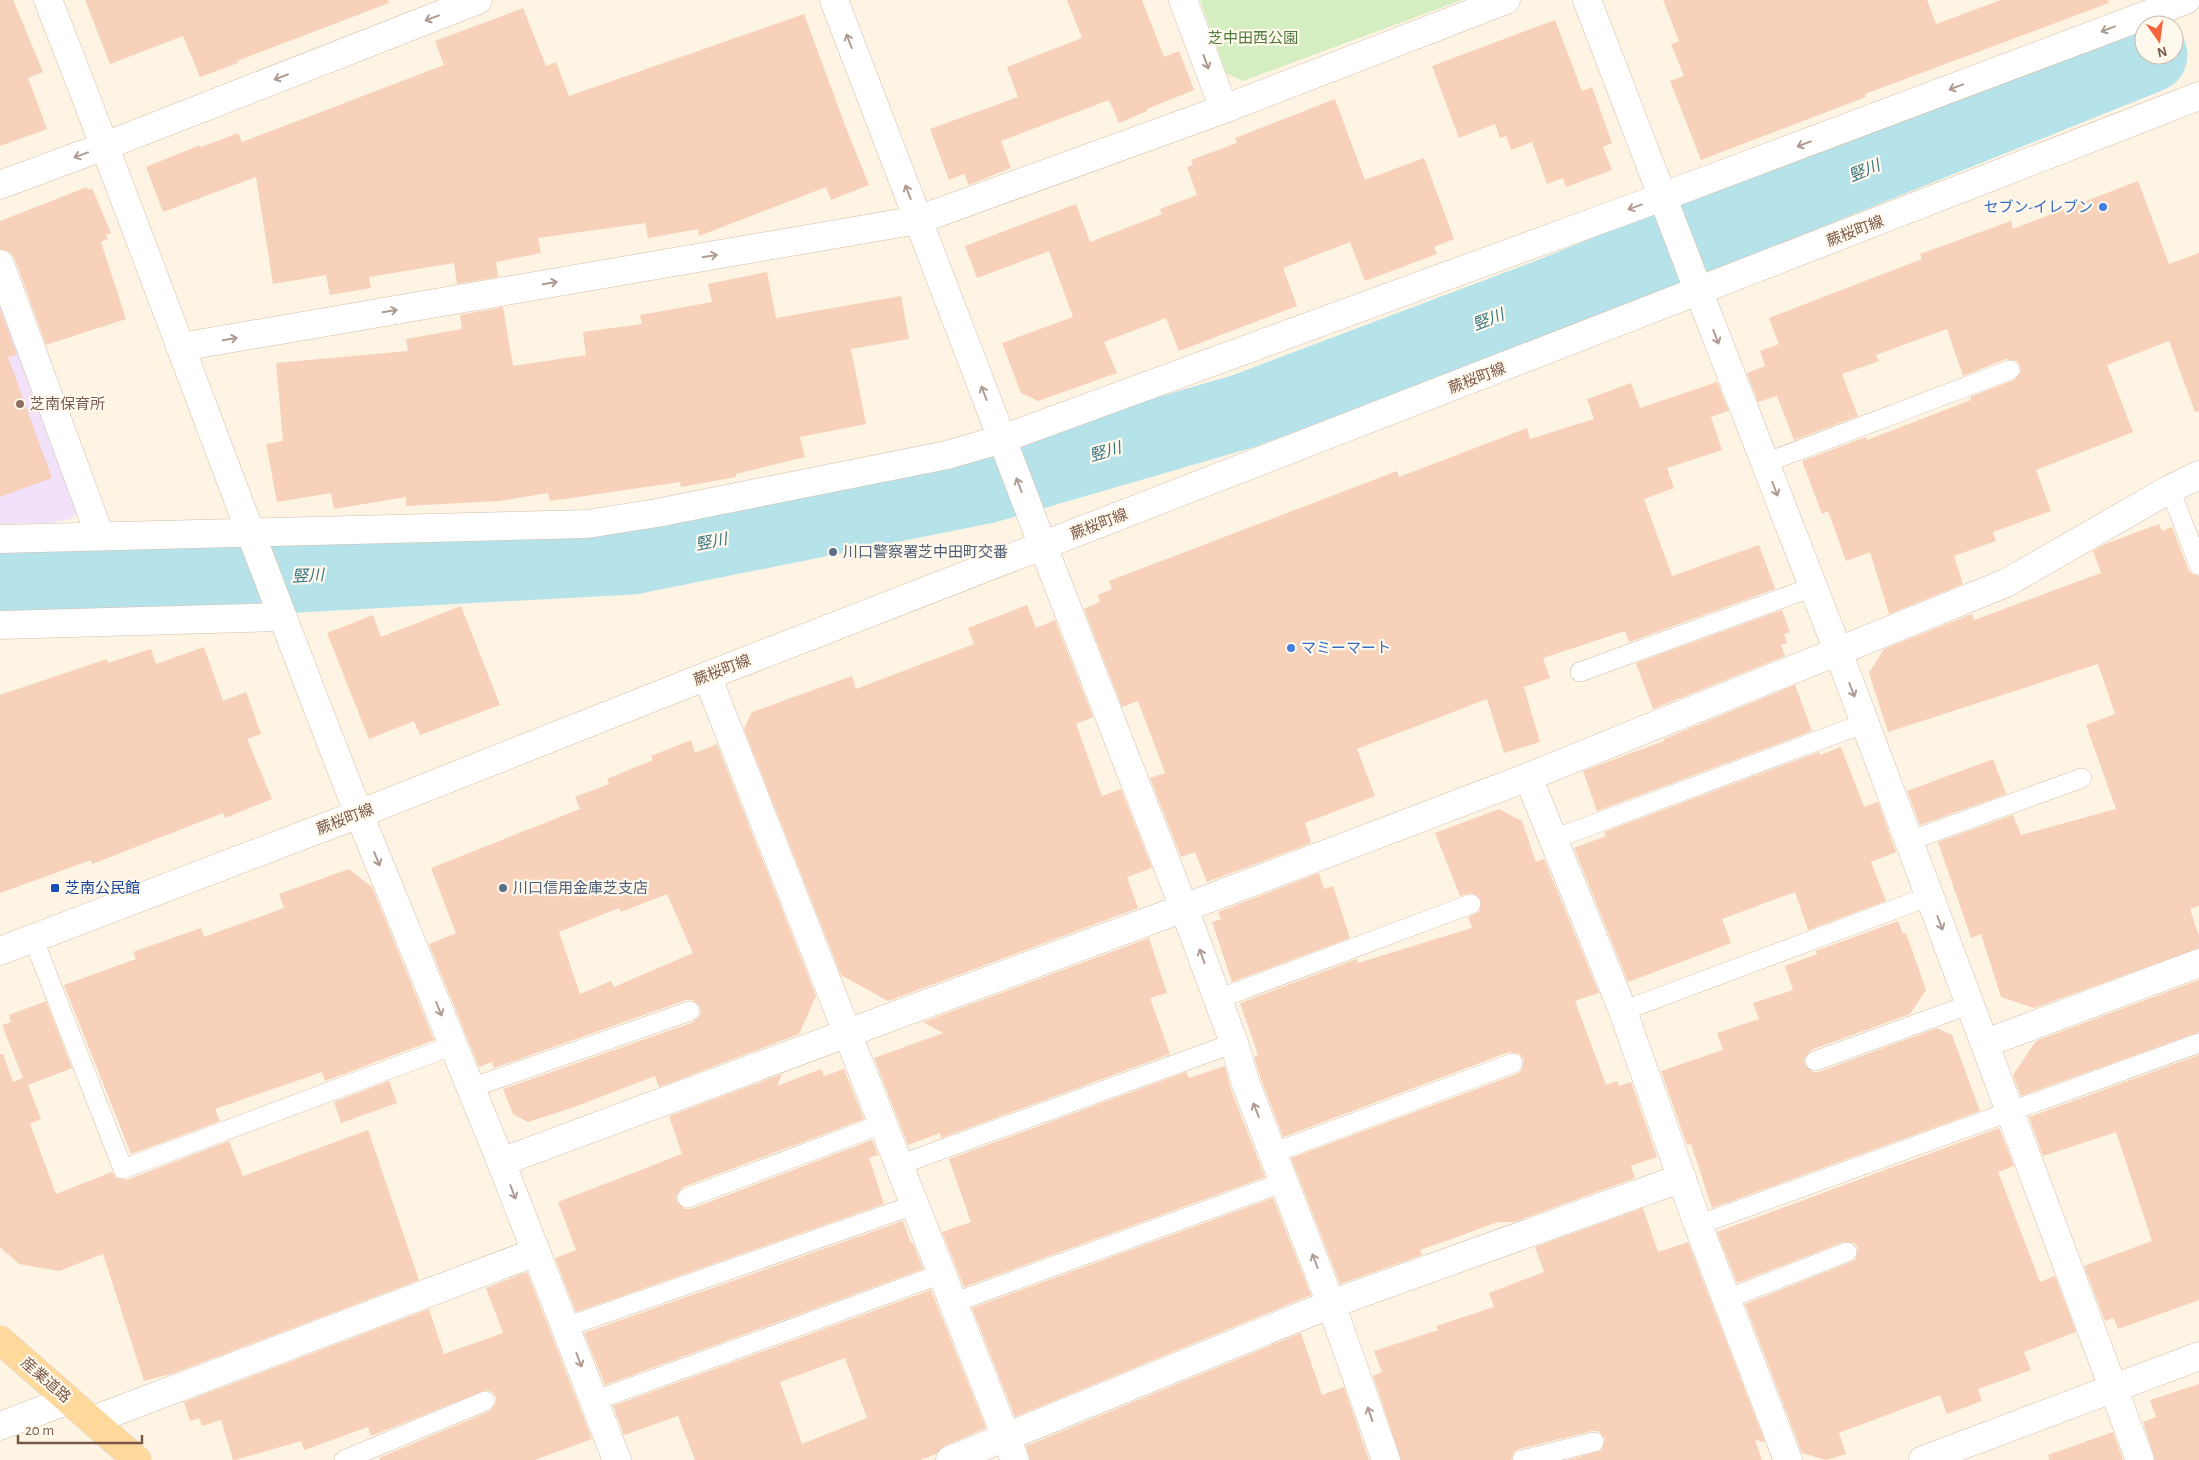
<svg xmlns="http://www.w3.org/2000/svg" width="2199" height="1460" viewBox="0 0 2199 1460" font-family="'Alegreya Sans','Noto Sans JP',sans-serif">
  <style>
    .education { fill: #f1e1fb }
    .green { fill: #d4eec1 }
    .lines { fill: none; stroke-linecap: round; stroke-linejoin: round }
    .river { stroke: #b6e3ea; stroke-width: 75 }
    .building { fill: #f7d1b9; fill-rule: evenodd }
    .lane-casing { stroke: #d4bdab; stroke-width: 20 }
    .street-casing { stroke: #d4bdab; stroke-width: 29 }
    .secondary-casing { stroke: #d7bda9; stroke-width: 29 }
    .primary-casing { stroke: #dcd4cf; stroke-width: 29 }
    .lane { stroke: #fff; stroke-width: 19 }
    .street { stroke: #fff; stroke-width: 28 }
    .secondary { stroke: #fff; stroke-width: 28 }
    .primary { stroke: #ffd99b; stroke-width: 28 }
    .oneway { stroke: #af9b91 }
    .shop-dot { fill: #3f7fe0; stroke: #fff8ed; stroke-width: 2 }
    .education-dot { fill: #8d6e63; stroke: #fff8ed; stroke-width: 2 }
    .service-dot { fill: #5c6f8a; stroke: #fff8ed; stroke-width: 2 }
    .transit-dot { fill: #1a4fb4; stroke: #fff8ed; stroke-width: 2 }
    .labels { text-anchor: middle; stroke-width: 4.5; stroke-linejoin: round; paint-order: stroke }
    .park-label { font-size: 15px; fill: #4e7b3b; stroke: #fff8ed }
    .shop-label { font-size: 15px; fill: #366cbe; stroke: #fff8ed; text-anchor: end }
    .street-label { font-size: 15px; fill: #7a5847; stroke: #fff8ed }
    .education-label { font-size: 15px; fill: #785e54; stroke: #fff8ed; text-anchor: start }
    .service-label { font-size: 15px; fill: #4e5e75; stroke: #fff8ed; text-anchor: start }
    .transit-label { font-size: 15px; fill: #164399; stroke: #fff8ed; text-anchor: start }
    .water-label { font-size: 16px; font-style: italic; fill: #387681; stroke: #fff8ed }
  </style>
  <rect width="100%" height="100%" fill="#fef4e4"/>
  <polygon class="education" points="0,297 80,511 71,519 48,523 0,524"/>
  <polygon class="green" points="1200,0 1462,0 1243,81 1226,73"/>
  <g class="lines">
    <polyline class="river" points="0,584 167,582 632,557 986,486 1244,411 1541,299 2150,55"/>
  </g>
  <g class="building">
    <polygon points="0,0 13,0 43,72 28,78 47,129 0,146"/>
    <polygon points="85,0 388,0 389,3 237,61 238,63 200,77 183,36 110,64"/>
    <polygon points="1067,0 1142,0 1164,57 1179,51 1194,90 1147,109 1147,111 1119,123 1109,100 1001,141 1011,168 969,185 964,174 949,180 930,129 1018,97 1007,67 1082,38"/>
    <polygon points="1663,0 1927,0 1936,24 2001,0 2108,0 2109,3 1865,94 1866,97 1701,160 1670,81 1684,76 1671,44 1679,41"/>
    <polygon points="523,8 546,66 556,62 569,96 804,14 846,128 869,185 831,200 826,187 699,236 698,229 648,238 645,223 538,238 541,253 496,262 498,277 457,284 454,263 369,277 371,288 330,295 326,275 273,284 256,177 163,212 146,167 200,145 201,147 238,133 242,142 444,65 435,41"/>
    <polygon points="1555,20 1582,91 1592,87 1612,143 1603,147 1612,170 1566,187 1563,178 1547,184 1532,142 1511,150 1506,136 1500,138 1495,124 1459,138 1432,66"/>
    <polygon points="1335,99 1365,180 1424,158 1454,239 1434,247 1437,254 1365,281 1350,242 1283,268 1297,306 1179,351 1166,318 1104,342 1117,373 1038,401 1021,393 1002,343 1073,317 1049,251 977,278 965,246 1076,204 1090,242 1162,214 1160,209 1197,195 1187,167 1193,165 1191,160 1237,143 1235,138"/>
    <polygon points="2138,181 2169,264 2199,253 2199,411 2195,412 2169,341 2107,365 2133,432 2036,470 2051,511 1993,532 1996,541 1954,556 1963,584 1889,614 1870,552 1846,561 1828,511 1822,514 1802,461 1866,437 1867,440 1971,400 1970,397 2014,380 2021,372 2020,366 2017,361 2006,359 1963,376 1947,329 1876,355 1879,361 1842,374 1858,416 1794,440 1777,396 1758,402 1747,373 1765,366 1760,351 1779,344 1769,318 1922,259 1920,254 2011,221 2013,229"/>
    <polygon points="87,187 88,190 92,188 111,233 106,235 108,239 101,242 126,319 46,345 15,259 10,252 0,249 0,221"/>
    <polygon points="767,272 776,318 901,296 909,339 851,349 866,424 800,437 805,457 736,474 736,477 681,487 680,482 550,501 548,493 499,501 406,506 406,497 334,509 331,493 277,502 266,444 283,441 276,363 408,351 406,339 462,329 460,315 503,307 513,366 586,355 583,332 642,324 640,315 712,302 708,284"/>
    <polygon points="0,309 17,355 8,357 52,478 0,497"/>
    <polygon points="1717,382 1729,411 1711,417 1722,450 1667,468 1674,488 1644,499 1672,576 1759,545 1775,589 1629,642 1625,631 1543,658 1550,678 1524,687 1540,742 1504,753 1487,699 1357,749 1375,796 1305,823 1311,843 1207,882 1195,852 1181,857 1150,778 1165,773 1138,701 1122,707 1084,609 1100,602 1098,595 1112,589 1109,581 1397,471 1399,477 1527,428 1530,439 1594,419 1587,399 1631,383 1640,408"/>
    <polygon points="2159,524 2162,531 2172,527 2188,569 2192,574 2199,576 2199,906 2190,909 2199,936 2199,948 2034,1008 2001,997 1981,934 1971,938 1938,842 2013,815 2021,835 2116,809 2086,725 2115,714 2098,664 1888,732 1869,673 1884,649 1972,614 1974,620 2101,573 2093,551 2105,544"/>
    <polygon points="1027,605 1036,628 1055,620 1093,717 1076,724 1102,796 1121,789 1152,868 1127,877 1138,908 888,1001 841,975 744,729 752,712 852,676 856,689 974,644 968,628"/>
    <polygon points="461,606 500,705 420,735 414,721 369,739 327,633 373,615 381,637"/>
    <polygon points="1782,610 1790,632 1784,634 1787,643 1781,645 1785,656 1653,709 1636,663"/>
    <polygon points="204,647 223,701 246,692 261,734 247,739 272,799 225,818 223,813 92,864 91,860 0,893 0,695 107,659 108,663 151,649 156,664"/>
    <polygon points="1795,685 1812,731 1597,811 1583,771 1664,741 1664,739"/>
    <path d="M691 740 695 753 717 744 816 996 799 1034 659 1087 655 1076 574 1107 528 1122 513 1114 503 1089 694 1022 701 1014 700 1007 693 1000H686L494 1068 492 1062 479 1067 429 944 456 933 431 868 580 809 575 797 609 784 607 779 653 760 651 756ZM667 894 693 953 614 987 611 981 580 994 559 932 619 908 621 912Z"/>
    <polygon points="1841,747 1864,807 1878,802 1896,852 1871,862 1886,901 1808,930 1795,892 1722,919 1731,943 1628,982 1574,848 1606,836 1604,832 1819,752 1820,755"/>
    <polygon points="1993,759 2006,794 1920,825 1907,791"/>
    <polygon points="1499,809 1522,821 1536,862 1544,859 1599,993 1575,1001 1606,1085 1617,1081 1619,1086 1631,1082 1657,1157 1631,1166 1635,1178 1514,1222 1498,1222 1451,1239 1420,1250 1422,1255 1340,1284 1291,1158 1517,1074 1522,1070 1524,1060 1520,1054 1509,1052 1283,1137 1261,1079 1254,1057 1258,1055 1240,1003 1357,959 1358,963 1472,928 1468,917 1480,911 1481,900 1472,893 1460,896 1435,833"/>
    <polygon points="349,869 372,887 434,1040 325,1081 322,1072 215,1109 220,1121 131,1154 64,985 136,959 133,952 201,928 204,937 284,908 279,894"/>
    <polygon points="1319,873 1324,889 1333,886 1350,938 1232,982 1212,922 1221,919 1218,912"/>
    <polygon points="1898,921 1903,934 1906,933 1926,990 1910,1014 1811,1050 1804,1059 1805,1065 1813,1072 1819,1072 1937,1028 1952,1035 1980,1111 1712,1208 1691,1144 1687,1145 1661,1071 1723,1050 1717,1033 1759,1019 1753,1003 1793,990 1785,966 1817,954 1816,951"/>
    <polygon points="1149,938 1167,993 1150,998 1170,1054 941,1138 940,1133 908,1145 874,1058 943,1033 923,1022"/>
    <polygon points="2199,980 2199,1032 2021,1096 2013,1075 2036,1041"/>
    <polygon points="46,1001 72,1068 28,1085 41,1119 30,1124 56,1194 112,1172 116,1178 127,1180 229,1141 243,1176 368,1130 419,1280 174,1373 144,1381 103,1254 59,1271 19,1264 0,1247 0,1054 3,1054 13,1082 23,1078 2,1025 11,1022 9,1015"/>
    <polygon points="2199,1055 2199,1300 2118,1329 2114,1318 2105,1321 2084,1266 2152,1241 2116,1132 2043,1156 2029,1117"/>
    <polygon points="1225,1066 1231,1090 1265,1177 964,1287 942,1232 971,1222 949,1159 1186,1072 1189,1078"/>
    <polygon points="821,1069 824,1076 844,1069 864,1119 683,1187 676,1196 677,1202 685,1209 691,1209 872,1140 878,1155 869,1158 884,1204 576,1312 555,1258 576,1250 558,1202 682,1154 669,1116 782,1074 777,1086"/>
    <polygon points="389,1081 397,1103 341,1123 334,1102"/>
    <polygon points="1999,1128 2014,1166 1998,1172 2040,1282 2055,1276 2076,1332 2024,1352 2031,1370 1978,1389 1982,1401 1947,1414 1940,1395 1839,1433 1846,1454 1826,1460 1802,1453 1745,1304 1851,1262 1856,1259 1858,1248 1854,1243 1843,1242 1737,1283 1717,1232"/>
    <polygon points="1273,1198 1311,1295 1015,1417 972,1308"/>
    <polygon points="1643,1208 1658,1252 1688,1242 1765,1442 1755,1440 1762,1460 1568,1460 1602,1450 1605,1439 1598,1431 1592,1431 1519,1449 1514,1452 1511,1460 1401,1460 1373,1376 1382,1372 1374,1351 1438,1330 1436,1326 1494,1307 1489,1293 1544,1272 1535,1247"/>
    <polygon points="903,1221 911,1243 913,1243 923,1269 605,1385 584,1333"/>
    <polygon points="527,1272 592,1439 535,1460 380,1460 379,1458 490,1411 496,1403 496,1397 492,1392 486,1390 371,1436 368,1427 304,1450 301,1441 235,1460 233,1460 221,1420 202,1426 199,1418 190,1421 184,1402 429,1309 444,1354 503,1333 486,1288"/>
    <path d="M931 1290 986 1428 944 1446 936 1454 920 1460H695L678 1416 624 1435 613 1406ZM845 1358 867 1418 802 1444 780 1382Z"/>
    <polygon points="1301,1333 1322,1395 1344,1387 1369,1460 1030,1460 1026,1446"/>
    <polygon points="2199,1384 2199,1460 2155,1460 2143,1422 2156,1417 2150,1400"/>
    <polygon points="2113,1432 2123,1460 2049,1460 2048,1455"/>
  </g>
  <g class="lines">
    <defs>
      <g id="lane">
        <polyline points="1765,463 2010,370"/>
        <polyline points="2170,489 2199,565"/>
        <polyline points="1580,672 1813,587"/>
        <polyline points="1554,839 1865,723"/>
        <polyline points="1909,841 2082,778"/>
        <polyline points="33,938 123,1169 454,1045"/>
        <polyline points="1218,999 1471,904"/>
        <polyline points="1623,1011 1930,896"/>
        <polyline points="1815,1061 1971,1004"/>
        <polyline points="471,1088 690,1011"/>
        <polyline points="1273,1153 1513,1063"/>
        <polyline points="899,1165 1234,1043"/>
        <polyline points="687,1198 882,1124"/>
        <polyline points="1698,1225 2199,1043"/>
        <polyline points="1727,1299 1847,1252"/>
        <polyline points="953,1303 1284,1182"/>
        <polyline points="566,1327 914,1205"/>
        <polyline points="594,1401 941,1274"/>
        <polyline points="344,1460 485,1401"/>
        <polyline points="1522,1460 1594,1442"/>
      </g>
      <g id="street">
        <polyline points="834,0 1043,546 1184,908 1234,1043 1246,1084 1331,1304 1386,1460"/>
        <polyline points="1183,0 1224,109"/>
        <polyline points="0,185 105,146 478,0"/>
        <polyline points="0,264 100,536"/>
        <polyline points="1699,292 1838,651 2140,1460"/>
        <polyline points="181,347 918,220 1224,109 1506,0"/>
        <polyline points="0,539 587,524 657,513 947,455 1002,439 1662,197 2186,0"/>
        <polyline points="0,625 281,617"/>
        <polyline points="707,676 1015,1460"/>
        <polyline points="1528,777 1623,1011 1698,1225 1788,1460"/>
        <polyline points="359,814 501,1162 617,1460"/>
        <polyline points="1986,1043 2199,963"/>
        <polyline points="501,1162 1184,908 1528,777 2006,583 2170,489 2199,475"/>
        <polyline points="93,1420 536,1252"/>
        <polyline points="0,1426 69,1400"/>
        <polyline points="950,1460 1331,1304 1682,1178"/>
        <polyline points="1923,1460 2199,1356"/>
      </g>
      <g id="secondary">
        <path d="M48 0C154 270 252 544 359 814"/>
        <polyline points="1587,0 1699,292"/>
        <polyline points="0,951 359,814 707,676 2199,96"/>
      </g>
      <polyline id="primary" points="0,1340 137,1460"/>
    </defs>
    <use href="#lane" class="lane-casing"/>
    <use href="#street" class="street-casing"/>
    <use href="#secondary" class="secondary-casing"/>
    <use href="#primary" class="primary-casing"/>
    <use href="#lane" class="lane"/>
    <use href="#street" class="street"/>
    <use href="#secondary" class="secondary"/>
    <use href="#primary" class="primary"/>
  </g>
  <defs><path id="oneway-shaft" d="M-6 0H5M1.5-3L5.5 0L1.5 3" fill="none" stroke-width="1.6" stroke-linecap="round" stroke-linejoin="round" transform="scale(1.25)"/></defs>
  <g class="oneway">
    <use href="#oneway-shaft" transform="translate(432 18) rotate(159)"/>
    <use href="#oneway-shaft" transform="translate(2108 29) rotate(159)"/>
    <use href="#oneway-shaft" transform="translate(849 41) rotate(-111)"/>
    <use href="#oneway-shaft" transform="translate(1206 62) rotate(70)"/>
    <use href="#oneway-shaft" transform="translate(281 77) rotate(159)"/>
    <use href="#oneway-shaft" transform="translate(1956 87) rotate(159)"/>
    <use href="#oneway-shaft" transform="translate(1804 144) rotate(159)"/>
    <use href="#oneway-shaft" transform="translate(81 155) rotate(160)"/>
    <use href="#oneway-shaft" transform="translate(908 192) rotate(-111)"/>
    <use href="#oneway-shaft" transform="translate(1635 207) rotate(160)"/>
    <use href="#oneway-shaft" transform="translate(710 256) rotate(-10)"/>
    <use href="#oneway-shaft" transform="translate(550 283) rotate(-10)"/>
    <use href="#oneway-shaft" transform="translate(390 311) rotate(-10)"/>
    <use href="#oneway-shaft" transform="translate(1716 337) rotate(69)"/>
    <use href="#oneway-shaft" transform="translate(230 339) rotate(-10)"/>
    <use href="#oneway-shaft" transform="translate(984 393) rotate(-111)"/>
    <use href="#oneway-shaft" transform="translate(1019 485) rotate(-111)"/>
    <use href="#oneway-shaft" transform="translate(1775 489) rotate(69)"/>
    <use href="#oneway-shaft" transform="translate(1852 690) rotate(69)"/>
    <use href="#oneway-shaft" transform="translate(377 859) rotate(68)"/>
    <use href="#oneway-shaft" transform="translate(1940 923) rotate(69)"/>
    <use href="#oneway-shaft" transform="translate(1202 956) rotate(-110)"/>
    <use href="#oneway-shaft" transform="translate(439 1009) rotate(68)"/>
    <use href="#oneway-shaft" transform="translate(1256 1110) rotate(-112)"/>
    <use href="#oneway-shaft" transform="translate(513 1192) rotate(69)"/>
    <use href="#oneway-shaft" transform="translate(1315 1261) rotate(-111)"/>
    <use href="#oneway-shaft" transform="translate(579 1360) rotate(69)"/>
    <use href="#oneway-shaft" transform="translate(1370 1414) rotate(-109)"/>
  </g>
  <g class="shop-dot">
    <circle cx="2103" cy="207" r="5"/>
    <circle cx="1291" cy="648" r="5"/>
  </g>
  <circle class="education-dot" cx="20" cy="404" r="5"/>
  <g class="service-dot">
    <circle cx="833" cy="552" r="5"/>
    <circle cx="503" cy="888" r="5"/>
  </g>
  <rect class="transit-dot" x="50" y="883" width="10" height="10" rx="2.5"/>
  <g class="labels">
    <g class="park-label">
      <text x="1253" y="43">芝中田西公園</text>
    </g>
    <g class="shop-label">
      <text x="2093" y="212">セブン-イレブン</text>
      <text x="1301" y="653" text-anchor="start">マミーマート</text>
    </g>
    <g class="street-label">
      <text transform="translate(1855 231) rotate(-21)" y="5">蕨桜町線</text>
      <text transform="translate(1477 378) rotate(-21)" y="5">蕨桜町線</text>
      <text transform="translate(1099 524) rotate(-21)" y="5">蕨桜町線</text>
      <text transform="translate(722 670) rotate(-21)" y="5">蕨桜町線</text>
      <text transform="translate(345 819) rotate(-21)" y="5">蕨桜町線</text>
      <text transform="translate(46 1380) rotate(41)" y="5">産業道路</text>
    </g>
    <g class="education-label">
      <text x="30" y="409">芝南保育所</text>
    </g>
    <g class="service-label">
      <text x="843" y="557">川口警察署芝中田町交番</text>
      <text x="513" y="893">川口信用金庫芝支店</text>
    </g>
    <g class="transit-label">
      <text x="65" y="893">芝南公民館</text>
    </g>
    <g class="water-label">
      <text transform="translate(1864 170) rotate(-22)" y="6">竪川</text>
      <text transform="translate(1488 319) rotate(-21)" y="6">竪川</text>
      <text transform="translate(1105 451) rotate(-16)" y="6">竪川</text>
      <text transform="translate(711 541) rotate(-11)" y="6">竪川</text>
      <text transform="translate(308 575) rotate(-3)" y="6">竪川</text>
    </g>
  </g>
  <g transform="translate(2159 40) rotate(166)"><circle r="24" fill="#fff8ed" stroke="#cab8ab"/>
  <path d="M0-4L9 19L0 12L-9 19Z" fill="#f4643d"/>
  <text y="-8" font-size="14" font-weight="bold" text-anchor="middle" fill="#7a5847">N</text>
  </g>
  <path d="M18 1435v8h124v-8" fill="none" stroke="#7a5847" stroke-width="2.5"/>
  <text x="25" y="1435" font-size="15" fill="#7a5847" stroke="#fff8ed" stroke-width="4" paint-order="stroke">20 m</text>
</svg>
